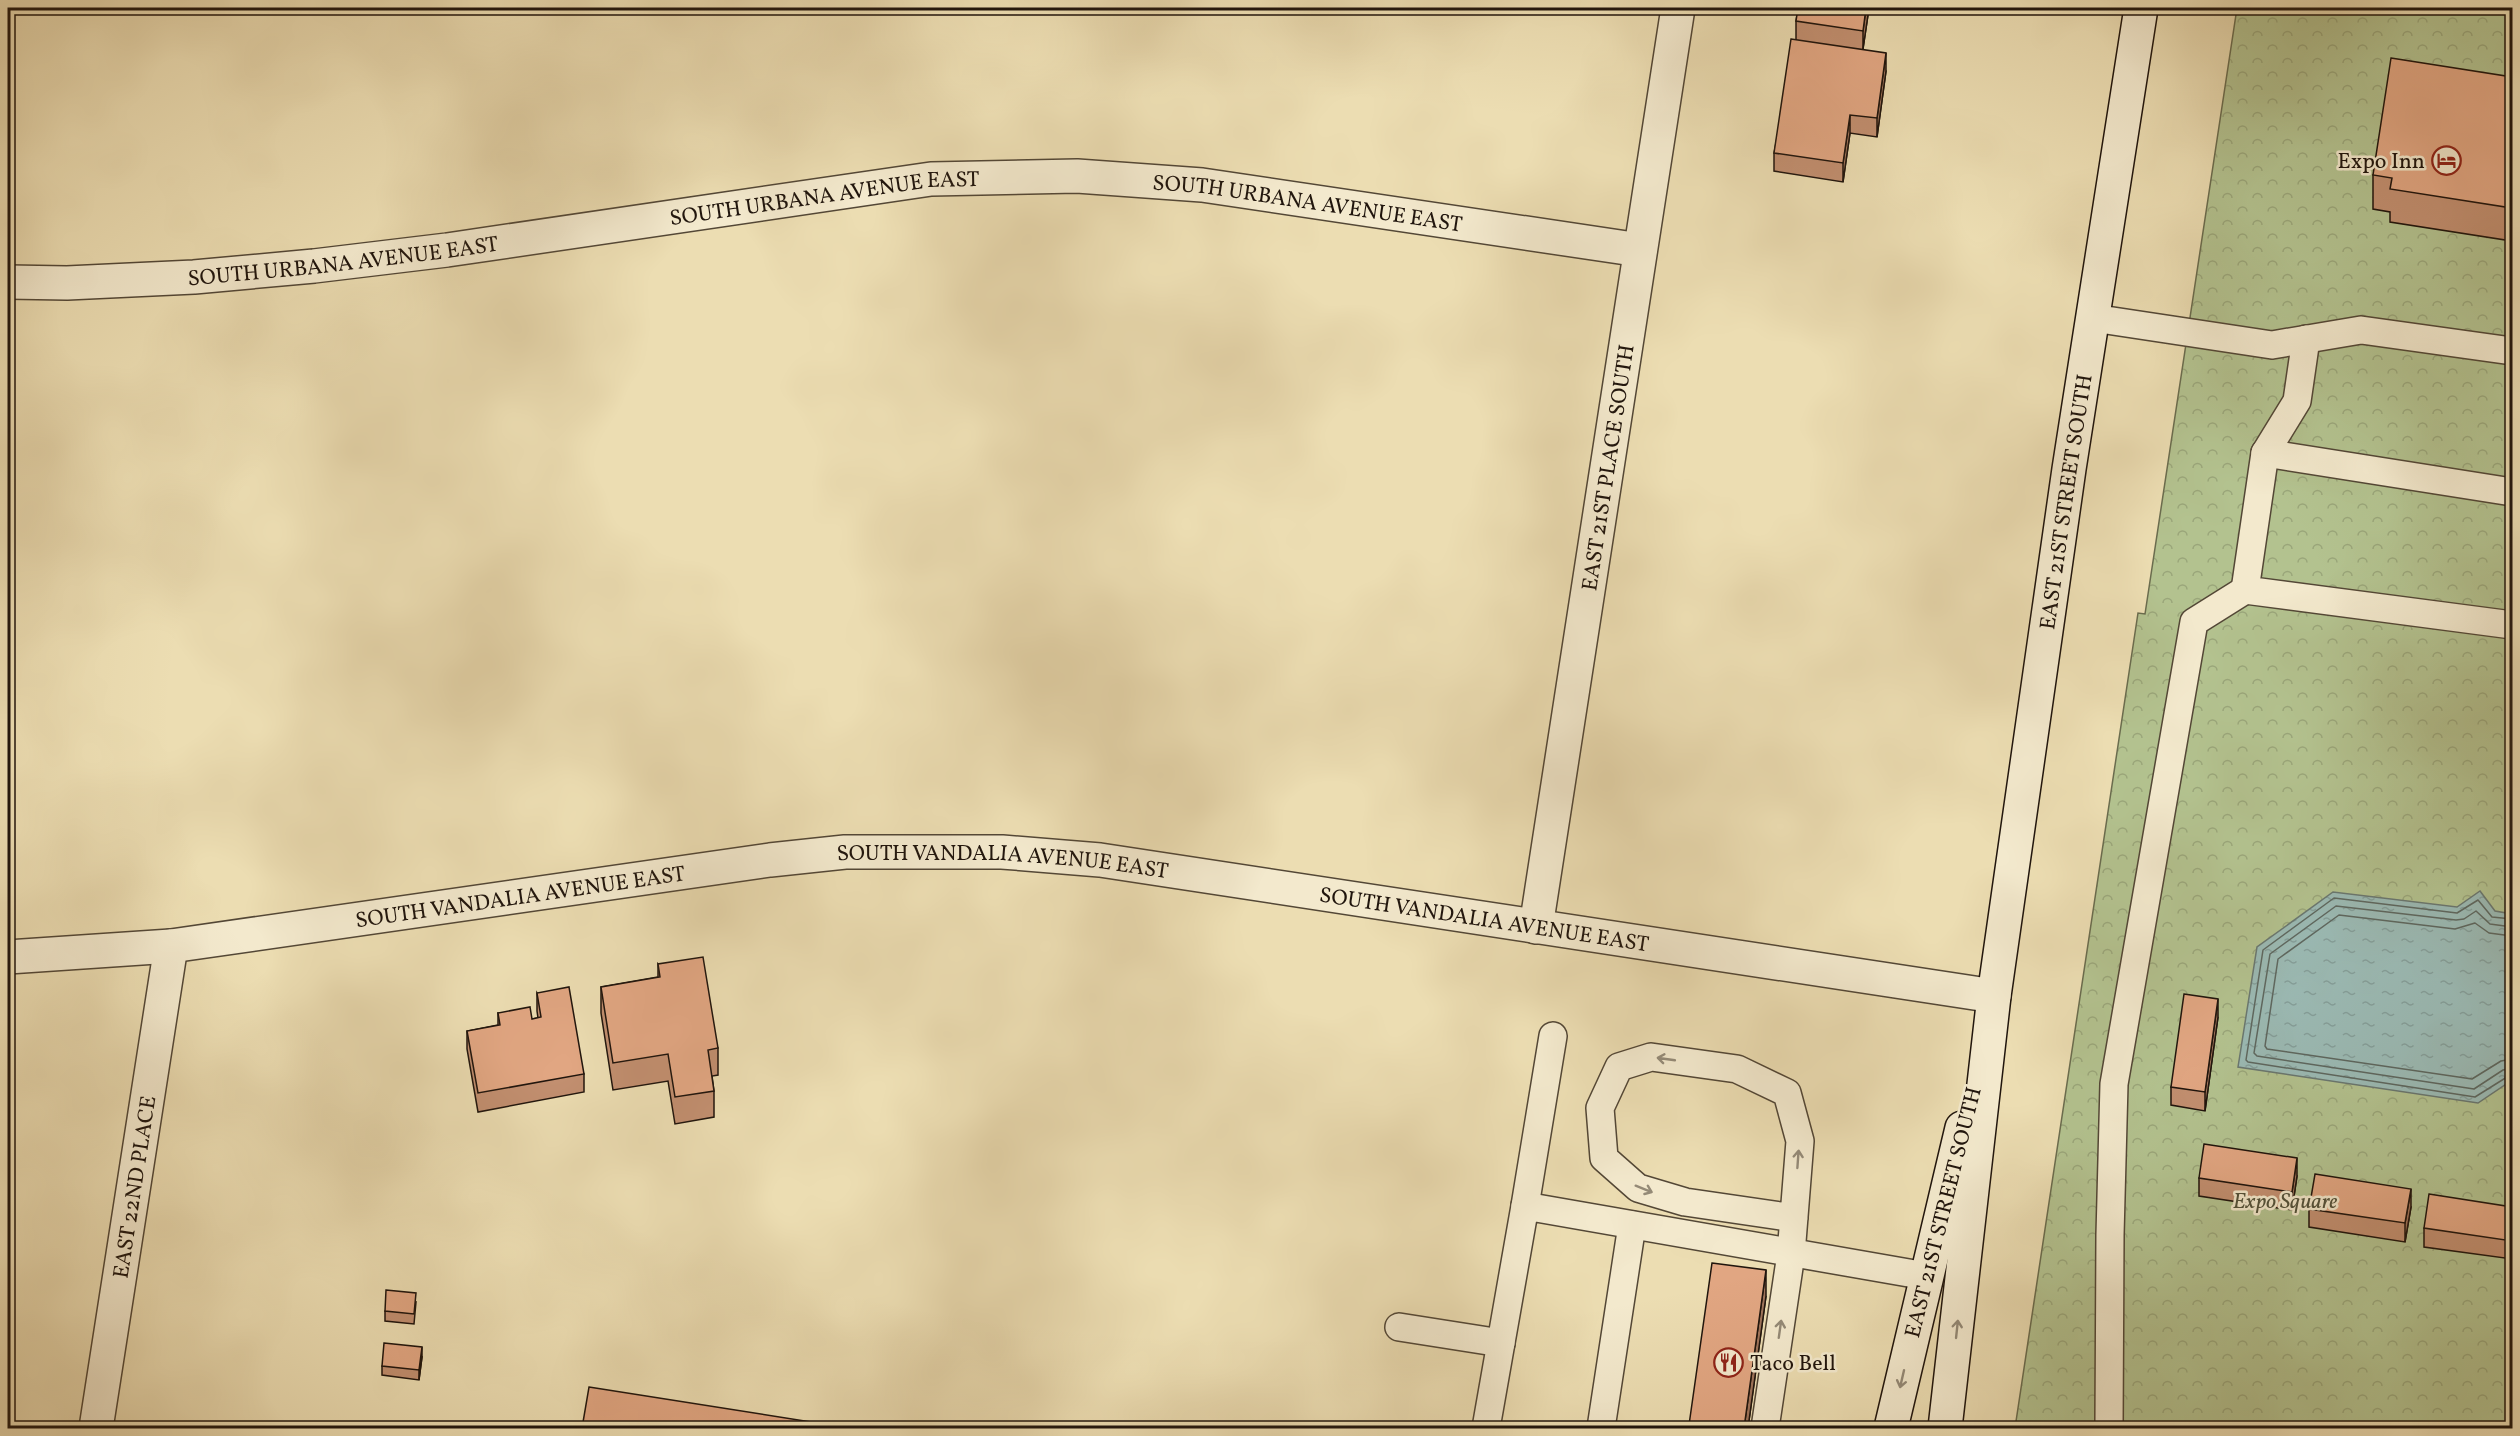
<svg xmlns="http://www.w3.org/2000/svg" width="2520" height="1436" viewBox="0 0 2520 1436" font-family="Vollkorn,serif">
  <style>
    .park { fill: url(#park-crowns); stroke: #6a6c4e; stroke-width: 1.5 }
    .water { fill: url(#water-ripples); stroke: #6a7871; stroke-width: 1.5 }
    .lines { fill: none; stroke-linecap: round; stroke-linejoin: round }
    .shore { stroke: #5e6860; stroke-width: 1.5 }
    .service-casing { stroke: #534736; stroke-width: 30 }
    .minor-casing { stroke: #534736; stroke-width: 36 }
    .secondary-casing { stroke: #20150d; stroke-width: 36 }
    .service { stroke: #f3e9cd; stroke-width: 27 }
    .minor { stroke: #f3e9cd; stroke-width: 33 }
    .secondary { stroke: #f3e9cd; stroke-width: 33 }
    .wall { fill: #c28f70; stroke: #20150d; stroke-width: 1.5 }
    .shaded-wall { fill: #9e745b; stroke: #20150d; stroke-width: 1.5 }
    .building { fill: #e1a682; stroke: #20150d; stroke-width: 1.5 }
    .oneway { stroke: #948a77 }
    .labels { text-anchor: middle; stroke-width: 5; stroke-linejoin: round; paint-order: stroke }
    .poi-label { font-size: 22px; fill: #20150d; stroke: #f3e9cd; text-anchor: end }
    .street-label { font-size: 22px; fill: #20150d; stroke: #f3e9cd }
    .park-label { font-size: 22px; font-style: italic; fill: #53523a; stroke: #f3e9cd }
  </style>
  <defs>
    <pattern id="park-crowns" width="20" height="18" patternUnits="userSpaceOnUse" patternTransform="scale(1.5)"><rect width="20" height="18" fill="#b3c28f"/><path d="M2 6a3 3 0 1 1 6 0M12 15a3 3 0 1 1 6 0" fill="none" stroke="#9aa67a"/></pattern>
    <pattern id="water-ripples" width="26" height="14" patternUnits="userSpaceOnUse" patternTransform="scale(1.5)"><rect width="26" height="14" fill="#9bbab4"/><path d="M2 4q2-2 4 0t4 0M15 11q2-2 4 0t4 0" fill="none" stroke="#859f9a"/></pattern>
  </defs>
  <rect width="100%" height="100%" fill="#ecddb2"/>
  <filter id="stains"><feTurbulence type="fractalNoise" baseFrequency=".00333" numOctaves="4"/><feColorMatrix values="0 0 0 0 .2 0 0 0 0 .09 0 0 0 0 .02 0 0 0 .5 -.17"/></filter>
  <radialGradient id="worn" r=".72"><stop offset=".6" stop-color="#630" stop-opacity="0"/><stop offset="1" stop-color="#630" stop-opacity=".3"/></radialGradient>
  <polygon class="park" points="2237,8 2512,8 2512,1428 2015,1428 2138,613 2145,614"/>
  <polygon class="water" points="2480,891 2495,911 2512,914 2512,1080 2478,1103 2238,1067 2257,947 2333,892 2457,907"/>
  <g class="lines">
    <g class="shore">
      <polyline points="2512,919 2492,917 2478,900 2457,913 2334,898 2263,950 2246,1060 2248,1062 2475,1097 2507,1077 2512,1076"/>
      <polyline points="2512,927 2490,924 2476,911 2464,919 2456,920 2336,906 2270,954 2254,1053 2257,1056 2474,1089 2503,1070 2512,1068"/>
      <polyline points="2512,936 2489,933 2475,923 2455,929 2339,915 2278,959 2265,1046 2267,1049 2472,1079 2501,1061 2512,1059"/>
    </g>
    <defs>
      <g id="service">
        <polyline points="2093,318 2272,345 2361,330 2512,351"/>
        <polyline points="2306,339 2297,401 2265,453 2245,590 2512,625"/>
        <polyline points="2265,453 2512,492"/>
        <polyline points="1525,1206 1553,1036"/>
        <polyline points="1399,1327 1501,1343"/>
        <polyline points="1486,1428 1525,1206 1926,1276"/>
        <polyline points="1601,1428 1632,1225"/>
        <polyline points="1765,1428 1791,1254 1800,1141 1787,1093 1737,1069 1651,1057 1619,1067 1600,1108 1604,1158 1638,1188 1685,1202 1794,1218"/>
        <polyline points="2109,1428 2110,1235 2114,1084 2194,622 2245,590"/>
      </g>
      <g id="minor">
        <path id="s1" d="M8 282 67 283 194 277 314 266 447 250 931 179 1077 176 1202 185 1640 250"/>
        <path id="s2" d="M1536 927 1678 8"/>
        <path id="s3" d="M8 957 171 946 770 860 845 852H1002L1100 860 1994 996"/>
        <path id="s4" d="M96 1428 171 946"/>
      </g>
      <g id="secondary">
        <polyline points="1891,1428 1962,1128"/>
        <path id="s5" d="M1945 1428 1994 996 2069 469 2141 8"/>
      </g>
    </defs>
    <use href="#service" class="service-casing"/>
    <use href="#minor" class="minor-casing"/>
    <use href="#secondary" class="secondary-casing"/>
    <use href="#service" class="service"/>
    <use href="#minor" class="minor"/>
    <use href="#secondary" class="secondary"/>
  </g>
  <g class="wall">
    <polygon points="1798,8 1869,8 1863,49 1886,71 1877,137 1850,133 1843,182 1774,171 1774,153 1796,40 1796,21"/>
    <polygon points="2512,77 2512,241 2390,222 2390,212 2373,209 2373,175"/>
    <polygon points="658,964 718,1048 718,1075 712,1076 714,1091 714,1117 675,1124 668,1081 613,1090 601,1013 601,987 658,977"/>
    <polygon points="537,993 584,1074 584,1092 478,1112 467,1049 467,1031 498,1025 498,1013 532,1019 538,1018 537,1011"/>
    <polygon points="2218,1017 2205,1111 2171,1105 2171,1087"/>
    <polygon points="2297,1176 2292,1210 2199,1196 2199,1178"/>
    <polygon points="2411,1207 2405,1242 2309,1227 2309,1209"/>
    <polygon points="2512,1207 2512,1259 2424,1247 2424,1228"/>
    <polygon points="1766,1296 1748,1428 1689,1428 1689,1425"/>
    <polygon points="416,1302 414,1324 385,1321 385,1311"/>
    <polygon points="422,1357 419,1380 382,1375 382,1366"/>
  </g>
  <g class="shaded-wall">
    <polygon points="1866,8 1869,8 1863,49 1863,31"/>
    <polygon points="1886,53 1886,71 1877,137 1877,118"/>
    <polygon points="1850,115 1850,133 1843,182 1843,163"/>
    <polygon points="2218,999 2218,1017 2205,1111 2205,1092"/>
    <polygon points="2297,1158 2297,1176 2292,1210 2292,1192"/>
    <polygon points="2411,1189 2411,1207 2405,1242 2405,1223"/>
    <polygon points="1766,1270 1766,1296 1748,1428 1744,1428"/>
    <polygon points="422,1347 422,1357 419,1380 419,1370"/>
  </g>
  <g class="building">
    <polygon points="1798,8 1866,8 1863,31 1796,21"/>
    <polygon points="1791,39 1886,53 1877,118 1850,115 1843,163 1774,153"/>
    <polygon points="2391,58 2512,77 2512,208 2390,189 2392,178 2373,175"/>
    <polygon points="703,957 718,1048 708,1050 714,1091 675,1097 668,1054 613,1063 601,987 660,977 658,964"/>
    <polygon points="569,987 584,1074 478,1093 467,1031 500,1025 498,1013 530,1007 532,1019 541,1017 537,993"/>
    <polygon points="2184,994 2218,999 2205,1092 2171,1087"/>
    <polygon points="2204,1144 2297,1158 2292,1192 2199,1178"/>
    <polygon points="2315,1174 2411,1189 2405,1223 2309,1209"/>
    <polygon points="2429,1194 2512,1207 2512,1241 2424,1228"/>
    <polygon points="1712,1263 1766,1270 1744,1428 1710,1428 1689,1425"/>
    <polygon points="386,1290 416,1293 414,1314 385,1311"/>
    <polygon points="384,1343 422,1347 419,1370 382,1366"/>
    <polygon points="589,1387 849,1428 582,1428"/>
  </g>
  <defs><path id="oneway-shaft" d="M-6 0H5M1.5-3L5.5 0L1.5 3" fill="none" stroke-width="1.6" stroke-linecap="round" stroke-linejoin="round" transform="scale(1.5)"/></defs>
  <g class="oneway">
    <use href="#oneway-shaft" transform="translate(1666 1059) rotate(-172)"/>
    <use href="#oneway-shaft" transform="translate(1798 1159) rotate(-86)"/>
    <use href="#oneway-shaft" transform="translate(1644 1189) rotate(22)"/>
    <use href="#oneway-shaft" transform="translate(1780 1329) rotate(-82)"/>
    <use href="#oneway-shaft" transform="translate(1957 1329) rotate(-84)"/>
    <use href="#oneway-shaft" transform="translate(1902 1379) rotate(103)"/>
  </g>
  <defs>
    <symbol id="hotel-ring" viewBox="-11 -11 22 22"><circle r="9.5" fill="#f3e9cd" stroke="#8f2418" stroke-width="1.5"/><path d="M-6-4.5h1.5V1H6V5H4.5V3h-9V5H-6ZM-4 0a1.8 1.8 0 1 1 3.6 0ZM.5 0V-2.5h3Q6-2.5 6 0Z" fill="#8f2418"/></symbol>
    <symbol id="restaurant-ring" viewBox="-11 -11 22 22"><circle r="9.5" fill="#f3e9cd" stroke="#8f2418" stroke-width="1.5"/><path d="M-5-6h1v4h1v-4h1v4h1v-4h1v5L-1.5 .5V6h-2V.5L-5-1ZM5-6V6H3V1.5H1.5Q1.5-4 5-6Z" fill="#8f2418"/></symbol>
  </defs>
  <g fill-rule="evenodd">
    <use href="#hotel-ring" x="2430" y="144" width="33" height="33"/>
    <use href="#restaurant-ring" x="1712" y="1346" width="33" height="33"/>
  </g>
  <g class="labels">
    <g class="poi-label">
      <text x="2425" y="168">Expo Inn</text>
      <text x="1750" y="1370" text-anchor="start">Taco Bell</text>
    </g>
    <g class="street-label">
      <text dy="8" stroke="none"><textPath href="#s1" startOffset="822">SOUTH URBANA AVENUE EAST</textPath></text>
      <text dy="8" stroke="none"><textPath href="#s1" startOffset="1308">SOUTH URBANA AVENUE EAST</textPath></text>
      <text dy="8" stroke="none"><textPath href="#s1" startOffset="336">SOUTH URBANA AVENUE EAST</textPath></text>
      <text dy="8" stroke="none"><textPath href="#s2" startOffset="465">EAST 21ST PLACE SOUTH</textPath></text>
      <text dy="8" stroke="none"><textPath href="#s5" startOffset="934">EAST 21ST STREET SOUTH</textPath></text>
      <text dy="8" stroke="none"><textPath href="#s3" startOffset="1002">SOUTH VANDALIA AVENUE EAST</textPath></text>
      <text dy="8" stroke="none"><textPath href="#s3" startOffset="516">SOUTH VANDALIA AVENUE EAST</textPath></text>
      <text dy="8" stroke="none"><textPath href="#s3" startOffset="1488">SOUTH VANDALIA AVENUE EAST</textPath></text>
      <text dy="8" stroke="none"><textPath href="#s4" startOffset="244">EAST 22ND PLACE</textPath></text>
      <text transform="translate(1942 1212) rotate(-76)" y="8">EAST 21ST STREET SOUTH</text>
    </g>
    <g class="park-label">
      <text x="2285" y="1208">Expo Square</text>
    </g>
  </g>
  <rect width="2520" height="1436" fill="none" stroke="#ecddb2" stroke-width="30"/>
  <rect x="9" y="9" width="2502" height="1418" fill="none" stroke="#20150d" stroke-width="3"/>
  <rect x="15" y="15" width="2490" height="1406" fill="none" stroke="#20150d" stroke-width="1.5"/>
  <rect width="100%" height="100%" filter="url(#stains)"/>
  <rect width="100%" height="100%" fill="url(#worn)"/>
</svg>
